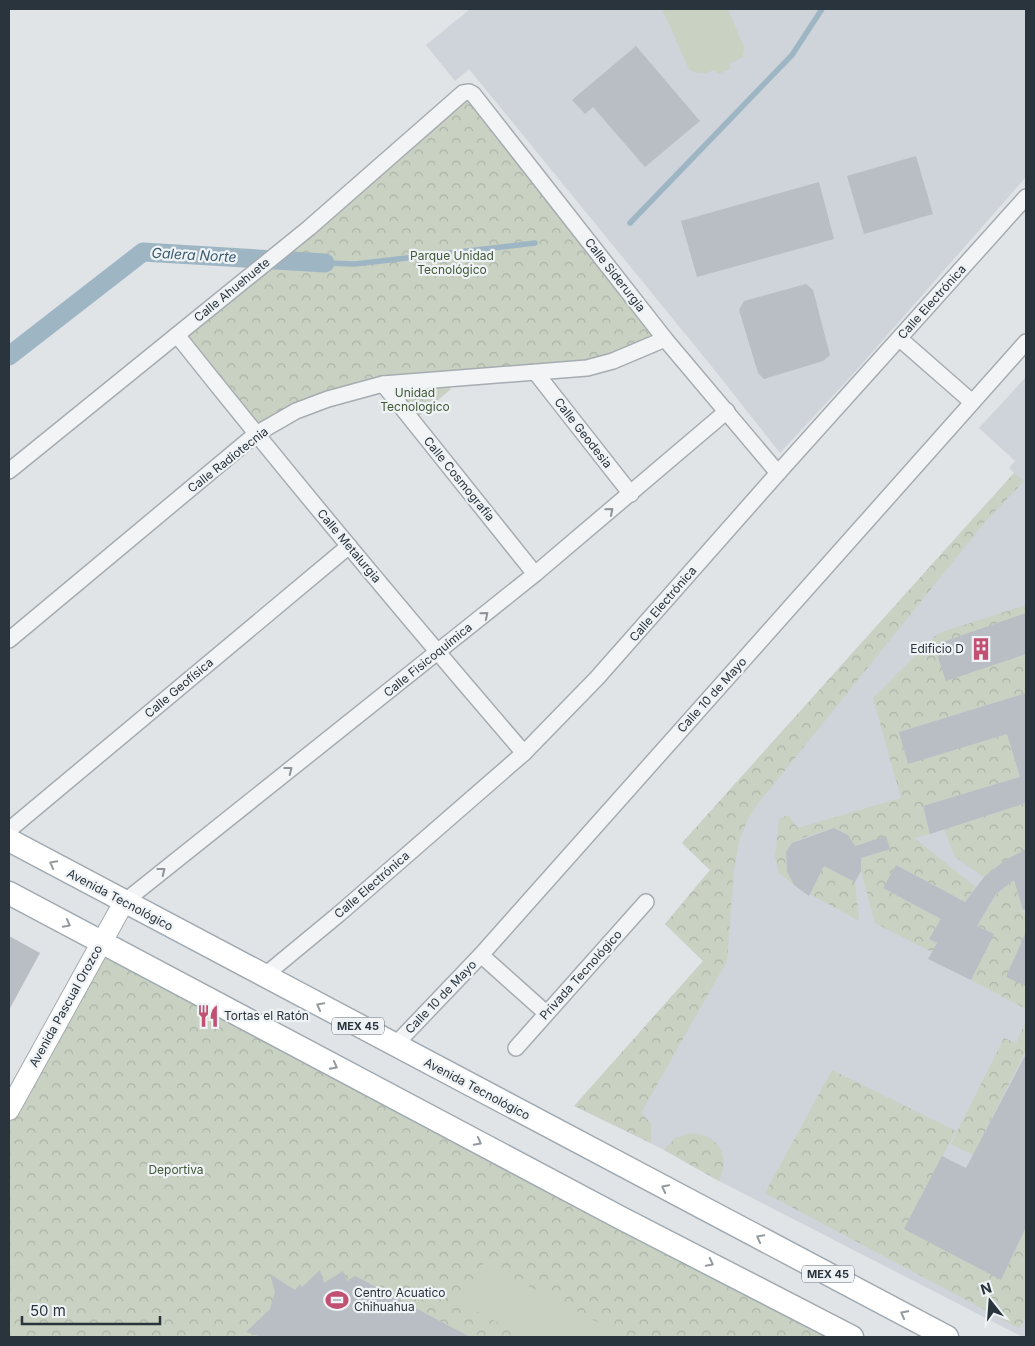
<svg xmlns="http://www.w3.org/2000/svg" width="1035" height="1346" viewBox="0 0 1035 1346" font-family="Inter,sans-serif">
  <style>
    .built { fill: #ced4d9 }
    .forest { fill: url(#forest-crowns) }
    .pitch { fill: #c8d1c2 }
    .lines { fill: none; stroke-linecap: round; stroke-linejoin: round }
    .stream { stroke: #9eb6c4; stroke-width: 5.5 }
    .canal { stroke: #9eb6c4; stroke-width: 19 }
    .building { fill: #b8bec4 }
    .street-casing { stroke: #a6acb1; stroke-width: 18 }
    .secondary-casing { stroke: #a6acb1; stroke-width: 22 }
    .primary-casing { stroke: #a0aab2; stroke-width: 25 }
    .street { stroke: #f2f4f6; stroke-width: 15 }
    .secondary { stroke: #fff; stroke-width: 20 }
    .primary { stroke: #fff; stroke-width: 22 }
    .oneway { stroke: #8e949a }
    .oneway2 { stroke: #949a9e }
    .labels { text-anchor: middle; stroke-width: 4.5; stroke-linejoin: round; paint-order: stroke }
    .shield { fill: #eff3f5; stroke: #656d74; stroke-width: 1 }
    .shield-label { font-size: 11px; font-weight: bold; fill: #2a343d }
    .park-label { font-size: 12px; fill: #435839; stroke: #eff3f5 }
    .street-label { font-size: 12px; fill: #2a343d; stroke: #eff3f5 }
    .poi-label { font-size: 12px; fill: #2a343d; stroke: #eff3f5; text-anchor: start }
    .water-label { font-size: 14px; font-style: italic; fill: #38586d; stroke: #eff3f5 }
  </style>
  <defs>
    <pattern id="forest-crowns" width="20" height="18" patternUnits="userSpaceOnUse" patternTransform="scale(1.25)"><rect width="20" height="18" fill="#c8d1c2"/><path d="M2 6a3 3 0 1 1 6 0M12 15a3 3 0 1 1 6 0" fill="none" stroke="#acb4a8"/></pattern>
  </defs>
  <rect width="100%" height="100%" fill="#e0e4e7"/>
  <g class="built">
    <polygon points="470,9 1026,9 1026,177 854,373 780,453 713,368 469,69 455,81 426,45"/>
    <polygon points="1026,377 1026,1337 1023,1337 719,1181 664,1150 575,1106 703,961 665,924 710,870 682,843 1014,473 1009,468 1015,461 979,428"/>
  </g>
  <g class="forest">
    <polygon points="468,93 668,344 592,372 443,383 451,389 413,421 388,391 332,401 256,432 184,336"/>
    <polygon points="1014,473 1024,481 985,522 757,805 748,819 739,841 734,870 727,961 641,1113 651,1123 651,1143 574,1106 703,961 665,924 710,870 682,843"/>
    <path d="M1026 605V693L899 732 908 763 1007 734 1020 777 923 806 930 834 914 838 976 887 965 902 896 865 883 888 941 919 929 939 937 943 932 952 875 923 861 871 859 859 877 853 873 840 854 846 848 835 834 828C799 840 771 840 794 885L779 873 775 857 779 819 788 815 798 828 901 798 873 698 935 636 945 631Z"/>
    <polygon points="1026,803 1026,850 1004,861 984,877 955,857 944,829"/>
    <polygon points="824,866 855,882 859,921 810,894"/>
    <polygon points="1026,875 1026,887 1017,891 1026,919 1026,945 1022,943 1007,977 1026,986 1026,1009 971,980 993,934 977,926 996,894 1008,884"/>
    <polygon points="101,943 853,1337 9,1337 9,1111"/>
    <polygon points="1026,1022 1026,1050 973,1155 951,1144 1004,1038 1016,1043"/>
    <polygon points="832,1070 956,1131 904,1229 1001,1280 1026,1227 1026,1318 1019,1328 765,1193"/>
    <path d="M689 1133C718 1133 731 1156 719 1181L664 1150 675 1138Z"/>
  </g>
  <g class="pitch">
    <path d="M662 9H728L744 48 743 57 729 64 731 69 718 74 715 70C705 73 699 76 689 69Z"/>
    <polygon points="484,1263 626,1337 526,1337 462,1304"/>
  </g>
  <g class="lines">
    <g class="stream">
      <polyline points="630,223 792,55 822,9"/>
      <polyline points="325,263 355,264 535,243"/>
    </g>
    <polyline class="canal" points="9,356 143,252 325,263"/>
  </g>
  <g class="building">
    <polygon points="636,46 700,121 645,167 593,107 585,114 572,100"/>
    <polygon points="916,156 933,214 864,234 847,176"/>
    <polygon points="819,182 834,239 697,277 681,221"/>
    <polygon points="806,284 813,290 830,355 823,361 764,379 758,373 739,310 744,301"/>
    <polygon points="1026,613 1026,654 946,681 934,645"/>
    <polygon points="1026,693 1026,803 930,834 923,806 1020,777 1007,734 908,764 899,732"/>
    <polygon points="834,828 848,835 855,846 886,836 890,849 861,858 861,871 855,882 824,866 809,896 794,885 787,871 786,852 792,843"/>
    <polygon points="1026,849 1026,909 1023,910 1014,880 996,894 977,926 994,934 971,980 928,959 937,943 929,939 941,919 883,888 896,865 965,902 984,877 1004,861"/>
    <polygon points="1026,932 1026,986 1006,977"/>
    <polygon points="9,936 40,953 9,1010"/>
    <polygon points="1026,1054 1026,1227 1001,1280 904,1229 942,1156 966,1168"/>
    <polygon points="320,1270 324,1283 343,1271 347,1281 355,1276 470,1337 262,1337 246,1332 270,1309 275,1292 270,1274 295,1290 300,1284 302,1287"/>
  </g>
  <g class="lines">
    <defs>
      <g id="street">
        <path d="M177 335C290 477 406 616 524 753"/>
        <polyline points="900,339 972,402"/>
        <polyline points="536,373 631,494"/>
        <polyline points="383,384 535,574"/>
        <polyline points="9,471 309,228 463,93 469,92 473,94 665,339 778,473"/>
        <polyline points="9,640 256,434 296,411 328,399 383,384 587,368 613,361 665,339"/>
        <polyline points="9,830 349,546"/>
        <polyline points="124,902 535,574 727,411"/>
        <polyline points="481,955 546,1013"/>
        <polyline points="264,976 339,914 524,753 597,678 778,473 1026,197"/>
        <polyline points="394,1046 481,955 1026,342"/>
        <polyline points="516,1048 646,902"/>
      </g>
      <polyline id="secondary" points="9,1110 124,902"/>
      <g id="primary">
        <polyline points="9,840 947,1337"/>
        <polyline points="9,893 621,1218 852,1337"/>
      </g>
    </defs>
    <use href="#street" class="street-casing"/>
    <use href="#secondary" class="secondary-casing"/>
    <use href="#primary" class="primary-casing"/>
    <use href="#street" class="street"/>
    <use href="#secondary" class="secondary"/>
    <use href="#primary" class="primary"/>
  </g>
  <defs><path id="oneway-chevron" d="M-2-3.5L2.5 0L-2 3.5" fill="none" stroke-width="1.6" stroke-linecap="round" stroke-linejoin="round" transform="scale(1.25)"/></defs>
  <g class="oneway">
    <use href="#oneway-chevron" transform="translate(610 511) rotate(-40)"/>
    <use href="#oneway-chevron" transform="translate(485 615) rotate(-39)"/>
    <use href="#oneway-chevron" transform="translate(289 770) rotate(-38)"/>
    <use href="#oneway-chevron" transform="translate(162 871) rotate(-38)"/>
  </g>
  <g class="oneway2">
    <use href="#oneway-chevron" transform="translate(53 864) rotate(-152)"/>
    <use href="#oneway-chevron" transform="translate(67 924) rotate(28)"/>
    <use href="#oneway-chevron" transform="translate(320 1006) rotate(-152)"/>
    <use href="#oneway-chevron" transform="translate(334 1066) rotate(28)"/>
    <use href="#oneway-chevron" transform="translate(478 1142) rotate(28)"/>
    <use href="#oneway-chevron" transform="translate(665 1188) rotate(-153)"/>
    <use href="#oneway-chevron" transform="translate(760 1238) rotate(-152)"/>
    <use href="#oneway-chevron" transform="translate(710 1263) rotate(27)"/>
    <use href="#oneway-chevron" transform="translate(904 1314) rotate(-152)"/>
  </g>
  <defs>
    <symbol id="building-bare" viewBox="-9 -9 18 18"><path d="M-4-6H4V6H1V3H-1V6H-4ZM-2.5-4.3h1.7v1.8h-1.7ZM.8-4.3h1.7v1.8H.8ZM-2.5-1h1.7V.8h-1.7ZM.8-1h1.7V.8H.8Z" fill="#c15073" stroke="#eff3f5" stroke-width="2.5" paint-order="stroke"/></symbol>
    <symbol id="restaurant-bare" viewBox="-9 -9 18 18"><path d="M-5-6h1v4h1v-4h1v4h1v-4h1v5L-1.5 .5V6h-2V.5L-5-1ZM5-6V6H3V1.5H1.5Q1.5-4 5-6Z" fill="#c15073" stroke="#eff3f5" stroke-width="2.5" paint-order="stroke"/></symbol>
    <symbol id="stadium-bare" viewBox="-9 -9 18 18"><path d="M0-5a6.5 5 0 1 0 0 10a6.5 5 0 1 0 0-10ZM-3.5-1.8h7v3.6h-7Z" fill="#c15073" stroke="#eff3f5" stroke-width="2.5" paint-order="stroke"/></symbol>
  </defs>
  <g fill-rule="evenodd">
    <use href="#building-bare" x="965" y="633" width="32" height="32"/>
    <use href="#restaurant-bare" x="192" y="1000" width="32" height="32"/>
    <use href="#stadium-bare" x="321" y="1284" width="32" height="32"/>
  </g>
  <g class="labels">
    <g class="shield">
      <rect x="332" y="1017.5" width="52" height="17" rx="4"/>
      <rect x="802" y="1265.5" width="52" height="17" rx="4"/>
    </g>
    <g class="shield-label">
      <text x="358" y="1030">MEX 45</text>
      <text x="828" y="1278">MEX 45</text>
    </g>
    <g class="park-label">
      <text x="452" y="260">Parque Unidad<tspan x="452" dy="14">Tecnológico</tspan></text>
      <text x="415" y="397">Unidad<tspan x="415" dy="14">Tecnologico</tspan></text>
      <text x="176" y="1174">Deportiva</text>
    </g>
    <g class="street-label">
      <text transform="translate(615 275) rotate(52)" y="4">Calle Siderurgia</text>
      <text transform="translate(232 290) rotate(-39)" y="4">Calle Ahuehuete</text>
      <text transform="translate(932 302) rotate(-48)" y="4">Calle Electrónica</text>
      <text transform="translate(583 433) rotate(52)" y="4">Calle Geodesia</text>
      <text transform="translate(228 460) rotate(-38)" y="4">Calle Radiotecnia</text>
      <text transform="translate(459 479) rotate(51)" y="4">Calle Cosmografía</text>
      <text transform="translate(349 546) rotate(50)" y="4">Calle Metalurgia</text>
      <text transform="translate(663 604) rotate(-49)" y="4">Calle Electrónica</text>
      <text transform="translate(428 660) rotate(-39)" y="4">Calle Fisicoquímica</text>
      <text transform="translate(179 688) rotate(-40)" y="4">Calle Geofísica</text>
      <text transform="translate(712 695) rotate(-48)" y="4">Calle 10 de Mayo</text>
      <text transform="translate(372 885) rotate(-41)" y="4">Calle Electrónica</text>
      <text transform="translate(120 900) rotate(28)" y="4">Avenida Tecnológico</text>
      <text transform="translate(581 975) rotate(-48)" y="4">Privada Tecnológico</text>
      <text transform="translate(441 997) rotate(-46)" y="4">Calle 10 de Mayo</text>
      <text transform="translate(66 1006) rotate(-61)" y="4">Avenida Pascual Orozco</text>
      <text transform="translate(477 1089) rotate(28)" y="4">Avenida Tecnológico</text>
    </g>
    <g class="poi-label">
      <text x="964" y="653" text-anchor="end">Edificio D</text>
      <text x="224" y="1020">Tortas el Ratón</text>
      <text x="354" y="1297">Centro Acuatico<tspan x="354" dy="14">Chihuahua</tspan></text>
    </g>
    <g class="water-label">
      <text transform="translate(194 255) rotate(3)" y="5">Galera Norte</text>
    </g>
  </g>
  <rect width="1035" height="1346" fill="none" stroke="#2a343d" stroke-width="20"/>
  <g transform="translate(990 1301) rotate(343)" stroke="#eff3f5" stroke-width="4" paint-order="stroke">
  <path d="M0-4L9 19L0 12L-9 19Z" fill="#2a343d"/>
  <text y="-8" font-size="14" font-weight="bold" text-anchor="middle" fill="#2a343d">N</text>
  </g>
  <path d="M22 1316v8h138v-8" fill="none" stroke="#2a343d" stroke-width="2.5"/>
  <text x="30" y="1316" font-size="15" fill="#2a343d" stroke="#eff3f5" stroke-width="4" paint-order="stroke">50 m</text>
</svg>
